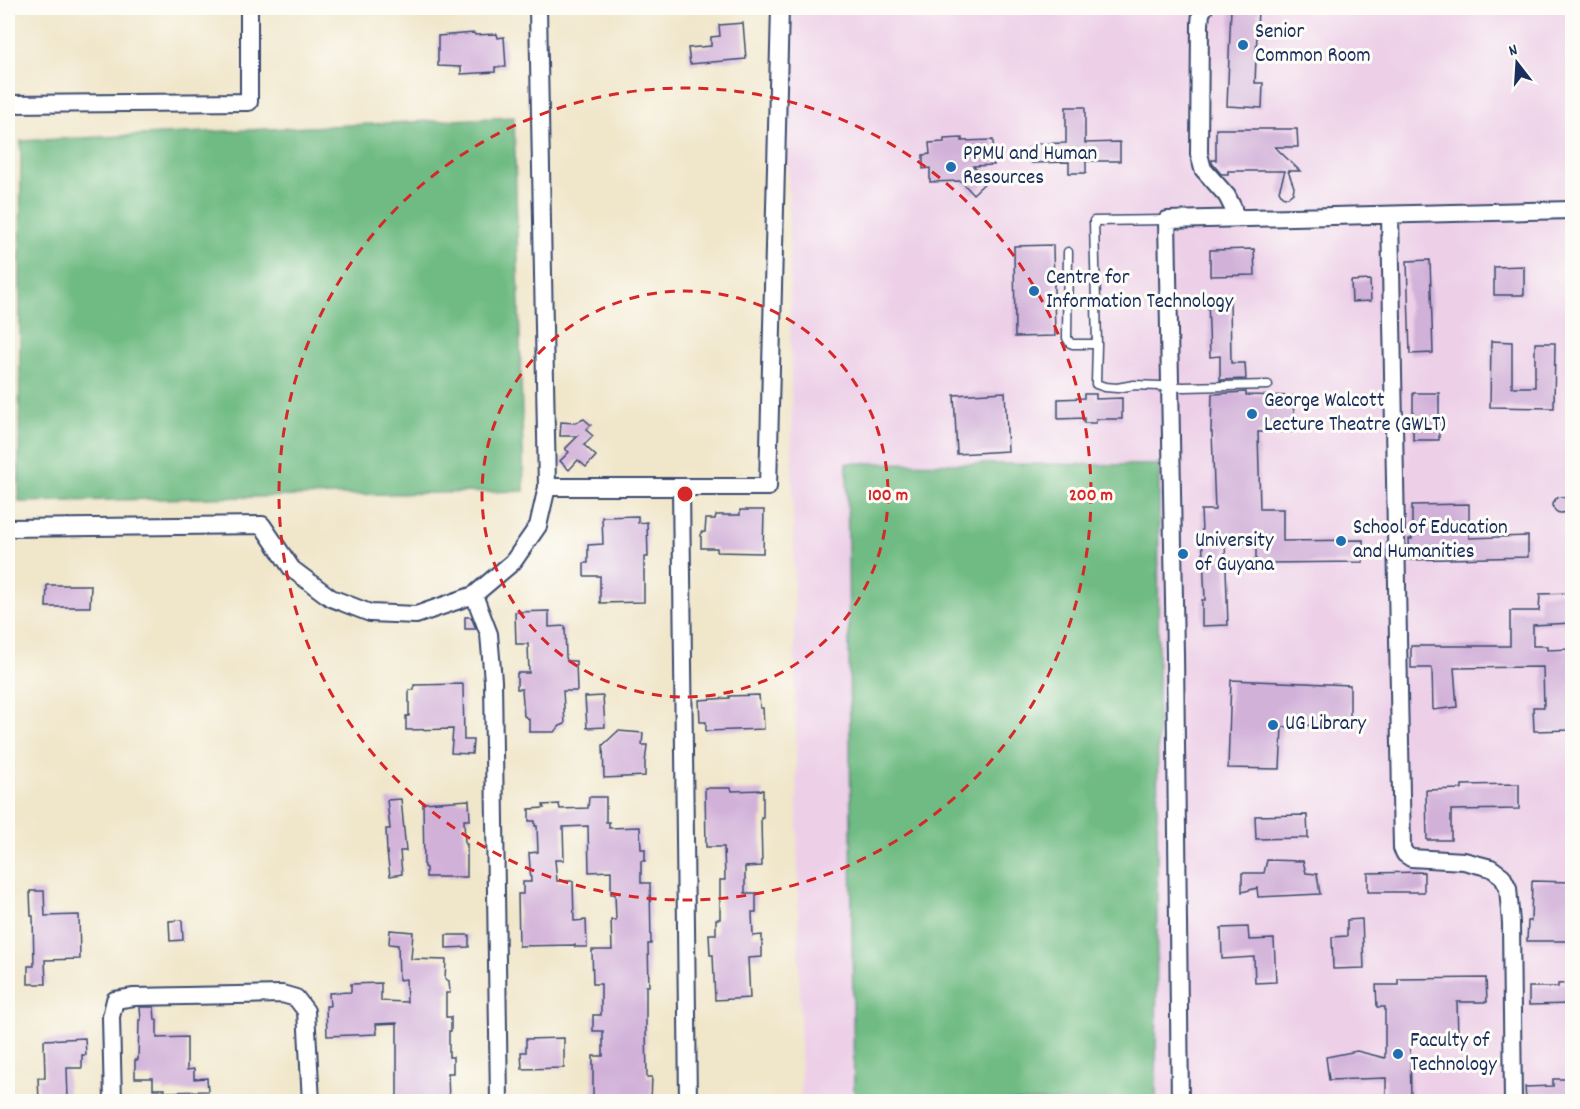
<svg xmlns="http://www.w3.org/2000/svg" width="1580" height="1109" viewBox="0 0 1580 1109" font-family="Dekko,sans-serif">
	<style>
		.built { fill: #edd0e8 }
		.forest { fill: #6fbb83; stroke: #457570; stroke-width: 1.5 }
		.building { fill: #d2b1d9 }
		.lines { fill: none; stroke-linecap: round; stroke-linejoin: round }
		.service-casing { stroke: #3b4a6e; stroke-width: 11 }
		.minor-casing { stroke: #3b4a6e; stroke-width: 20 }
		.service { stroke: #fff; stroke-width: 8 }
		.minor { stroke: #fff; stroke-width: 16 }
		.ring { fill: none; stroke: #d62828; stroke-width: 3; stroke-dasharray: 10 8 }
		.poi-dot { fill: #1f6fb2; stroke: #fdfcf7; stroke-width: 2 }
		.labels { text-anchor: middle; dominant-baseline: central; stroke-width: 6; stroke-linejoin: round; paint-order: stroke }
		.poi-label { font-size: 21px; fill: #1b2f5e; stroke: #fdfcf7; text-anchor: start }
		.centre { fill: #d62828; stroke: #fdfcf7; stroke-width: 3 }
		.ring-label { font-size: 18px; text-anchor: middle; font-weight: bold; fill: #d62828; stroke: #fdfcf7; stroke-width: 6; stroke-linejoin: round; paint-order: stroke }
	</style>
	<rect width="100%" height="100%" fill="#fdfcf7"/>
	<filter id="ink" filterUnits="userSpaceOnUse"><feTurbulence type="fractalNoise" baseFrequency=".0167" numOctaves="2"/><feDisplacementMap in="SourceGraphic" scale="12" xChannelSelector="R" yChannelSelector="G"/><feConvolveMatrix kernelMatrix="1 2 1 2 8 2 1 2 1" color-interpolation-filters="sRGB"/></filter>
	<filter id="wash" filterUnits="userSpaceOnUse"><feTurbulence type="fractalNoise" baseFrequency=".008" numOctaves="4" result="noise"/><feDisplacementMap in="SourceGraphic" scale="24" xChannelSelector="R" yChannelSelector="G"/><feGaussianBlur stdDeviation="1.35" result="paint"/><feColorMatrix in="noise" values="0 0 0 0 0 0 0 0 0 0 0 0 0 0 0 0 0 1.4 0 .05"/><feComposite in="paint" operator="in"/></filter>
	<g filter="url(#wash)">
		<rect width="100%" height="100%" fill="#f0e6ca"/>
		<path class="built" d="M786,8H1572V1101H801Z"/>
		<path class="forest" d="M514,117L524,491L19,502L21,141Z
			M847,463L1159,465L1156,1101H854Z"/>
		<g id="blocks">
			<path class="building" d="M1231,8H1258L1255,83H1263L1262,108L1227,106Z
				M743,23L746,59L690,64L688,48L711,46V37L720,36L719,25Z
				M474,33L475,35L497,34L498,38L504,37L506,67H495V72L461,74V67L438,66V36Z
				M1066,107H1085V143L1120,142V161H1086V173H1069V162L1032,163V144L1066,143Z
				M1216,129H1297L1298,147H1275L1300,171H1288L1294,187L1293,193L1288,197H1285L1282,196L1279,191L1285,171H1228V174H1221L1212,163V160H1216Z
				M962,138V141L993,140L994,165L973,166L988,180L973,194L961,181L930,182V168L923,169V155L930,154L929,143L944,142V139Z
				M1053,245L1055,336L1015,337L1014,246Z
				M1254,249L1255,275L1210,276V250Z
				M1430,260L1433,353L1410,354L1407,261Z
				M1524,266V295H1494V267Z
				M1370,280L1371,301L1352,302L1351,281Z
				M1230,298L1231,363H1245L1246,379L1220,380V356L1210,357L1208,299Z
				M1491,341L1512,342V387H1535V343H1555L1554,408L1490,407Z
				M1005,392L1008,451L957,454L954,395Z
				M1246,392V395L1293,396L1295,432H1258L1260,509H1283V541L1363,540V562L1256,563V541H1225L1228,625L1202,626V600H1205L1201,510H1215L1212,432H1211L1212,394Z
				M1413,393H1439V440H1413Z
				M1084,394H1096V399L1122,398V419H1096V423H1084V418L1058,419V399L1084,398Z
				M584,419L591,425L586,430L593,436L584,445L596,456L586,467L578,460L569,470L560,461L569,452L565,449L578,436H560L561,422L575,423Z
				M1553 505a8 8 0 1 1 16 0a8 8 0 1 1-16 0Z
				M1469,504V538L1528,536V557L1410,560L1409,539H1412V505Z
				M740,510H764L763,553L717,552V548H701V532H705L706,519H715L716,515H740Z
				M638,516V523L647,522L648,557H644V602L600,603V576H584V563H588V545L603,544L602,517Z
				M47,585H91L90,607H46Z
				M1572,593V623L1533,625V646H1547V650L1572,649V730L1534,731L1533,707H1544L1543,667L1454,668L1457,707L1433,710L1432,668H1411V646H1510V611H1539L1540,594Z
				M549,611V627L565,626L566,657L567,661H576L577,691H563L565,724L560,726L554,732H529V719L524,716L522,689H517V673H529L528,644H516L515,612Z
				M465,617H471L476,629H465Z
				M1231,680L1350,685V723L1282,727L1280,769L1228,768Z
				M463,684L464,740H473L472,754L451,753L453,729L406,730V716H409V690H414V685Z
				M759,695L760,708H763L764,729L706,731V722H700L699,700L729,698V696Z
				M603,696L605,727L587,728L585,697Z
				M618,731L643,733L642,745H647L645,763V776L604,778L603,745Z
				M1519,784V809L1451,810V840H1427L1426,790L1462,789V785Z
				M705,788H731L732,791L763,790V818H761L762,866L745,867V893H756V912H752L753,936L762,935V957L748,958L750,998L715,1000L713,955H710L709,934H716V919H720V880H725L724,847H706Z
				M589,797H606V822H609V828L640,827L641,849H645V861H641V883H650L651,944H648L649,986H646V1029L647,1077H652L651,1101H593V1056H603V1031H593V1015H601V984H593L592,950H612L611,920H616L615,894H611V871L589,872L588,826L563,827L564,860H555L557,881H573L574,921L586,920L587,947H575V945L519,946L518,894H523V882H531L529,853L538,852L537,826H535V821H529V809L544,808L543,805L559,804L560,809L588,808Z
				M401,799L406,851H400L402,874L390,876L387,852L386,829H390L387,800Z
				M469,800L470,820H464L465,844H467V877H426V868L424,867L423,803Z
				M1307,815L1308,838L1256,839L1255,816Z
				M1267,860L1303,861L1306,873L1317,874L1320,894L1258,897L1257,888L1242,892V873H1264Z
				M1424,872V892H1368V873Z
				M1532,881L1572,882V941H1527L1528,921H1531Z
				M30,891H44L45,916L79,915L80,959L45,960L46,984H28V966H34L33,916H31Z
				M1362,919L1364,968L1333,969L1332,937L1347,936V920Z
				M182,920L183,940L170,941L169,921Z
				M1248,927L1249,940L1274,939L1276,982L1255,983L1254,957L1222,959L1221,928Z
				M390,930L413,932L411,959L446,960L445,979L449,981L450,993H446V1017H451V1031H449V1057H453V1073H448L449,1101H397V1023L376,1024L377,1034L327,1036L326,1006H330L329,993L351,992V984L381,983V1001L407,1002L406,979L399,980L398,945L389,944Z
				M446,935H469V947L446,948Z
				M1486,978L1487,1002H1457L1458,1036L1410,1038L1411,1101H1386V1078L1329,1080L1326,1057L1357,1051L1385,1058V1007H1377L1376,985H1398V979Z
				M1572,983V1004L1529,1005V987H1558V984Z
				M140,1007H154L155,1020H157V1038L187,1037V1070L194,1069V1079L207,1078L208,1091L164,1092L165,1089H153V1078H135V1060H138L139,1020H141Z
				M85,1038L86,1055H82V1068H67L68,1101H39L38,1078H45L44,1040Z
				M564,1038V1068L522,1069L521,1052H526V1039Z
				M1553,1079H1572V1100L1553,1101V1098L1526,1099L1525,1087L1553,1086Z"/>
		</g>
	</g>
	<g filter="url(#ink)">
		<use href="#blocks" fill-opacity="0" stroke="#3b4a6e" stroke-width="1.5"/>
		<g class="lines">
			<g class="service-casing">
				<path id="service" d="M1167,220L1094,221L1097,344L1096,384L1105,387L1117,388L1134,385L1184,387L1268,385
					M1068,252L1067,338L1070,343L1073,344H1097"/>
			</g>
			<g class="minor-casing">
				<path id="minor" d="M1204,8L1201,13L1200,24L1199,154L1203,169L1227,196L1233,208L1234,218
					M8,104L249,102V8
					M1390,215L1402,848L1405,854L1411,858L1464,861L1491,868L1502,876L1508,888L1511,923L1513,1102
					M547,487H768L780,8
					M681,487L688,1102
					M8,528L262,525L292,569L331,598L370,613L416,615L474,595L513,562L538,526L547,487L538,8
					M474,595L489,634L493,681L499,1102
					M113,1102L111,1017L115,1000L134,997L282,994L296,998L306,1011L311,1102
					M1180,1102L1175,654L1167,220L1572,210"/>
			</g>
			<use href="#service" class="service"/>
			<use href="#minor" class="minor"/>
		</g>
	</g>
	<g class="ring">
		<circle cx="685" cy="494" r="203"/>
		<circle cx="685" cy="494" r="406"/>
	</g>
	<g class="poi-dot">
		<circle cx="1243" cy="45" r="6"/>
		<circle cx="951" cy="167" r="6"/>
		<circle cx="1034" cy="291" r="6"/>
		<circle cx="1252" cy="414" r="6"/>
		<circle cx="1341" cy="541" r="6"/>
		<circle cx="1183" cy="554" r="6"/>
		<circle cx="1273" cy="725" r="6"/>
		<circle cx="1398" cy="1054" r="6"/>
	</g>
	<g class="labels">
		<g class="poi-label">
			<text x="1255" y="33">Senior<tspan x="1255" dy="24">Common Room</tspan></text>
			<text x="963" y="155">PPMU and Human<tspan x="963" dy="24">Resources</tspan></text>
			<text x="1046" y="279">Centre for<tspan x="1046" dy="24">Information Technology</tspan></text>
			<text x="1264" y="402">George Walcott<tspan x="1264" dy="24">Lecture Theatre (GWLT)</tspan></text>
			<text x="1353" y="529">School of Education<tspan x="1353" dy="24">and Humanities</tspan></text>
			<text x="1195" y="542">University<tspan x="1195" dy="24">of Guyana</tspan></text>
			<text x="1285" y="725">UG Library</text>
			<text x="1410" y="1042">Faculty of<tspan x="1410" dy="24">Technology</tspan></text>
		</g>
	</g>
	<circle cx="685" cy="494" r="9" class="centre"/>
	<g class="ring-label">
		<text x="888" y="500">100 m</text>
		<text x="1091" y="500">200 m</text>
	</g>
	<rect width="1580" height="1109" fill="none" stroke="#fdfcf7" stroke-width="30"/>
	<g transform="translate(1517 63) rotate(343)" stroke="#fdfcf7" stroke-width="4.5" paint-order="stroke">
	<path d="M0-4.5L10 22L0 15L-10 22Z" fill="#1b2f5e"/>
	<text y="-9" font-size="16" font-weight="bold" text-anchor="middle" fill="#1b2f5e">N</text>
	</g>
</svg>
